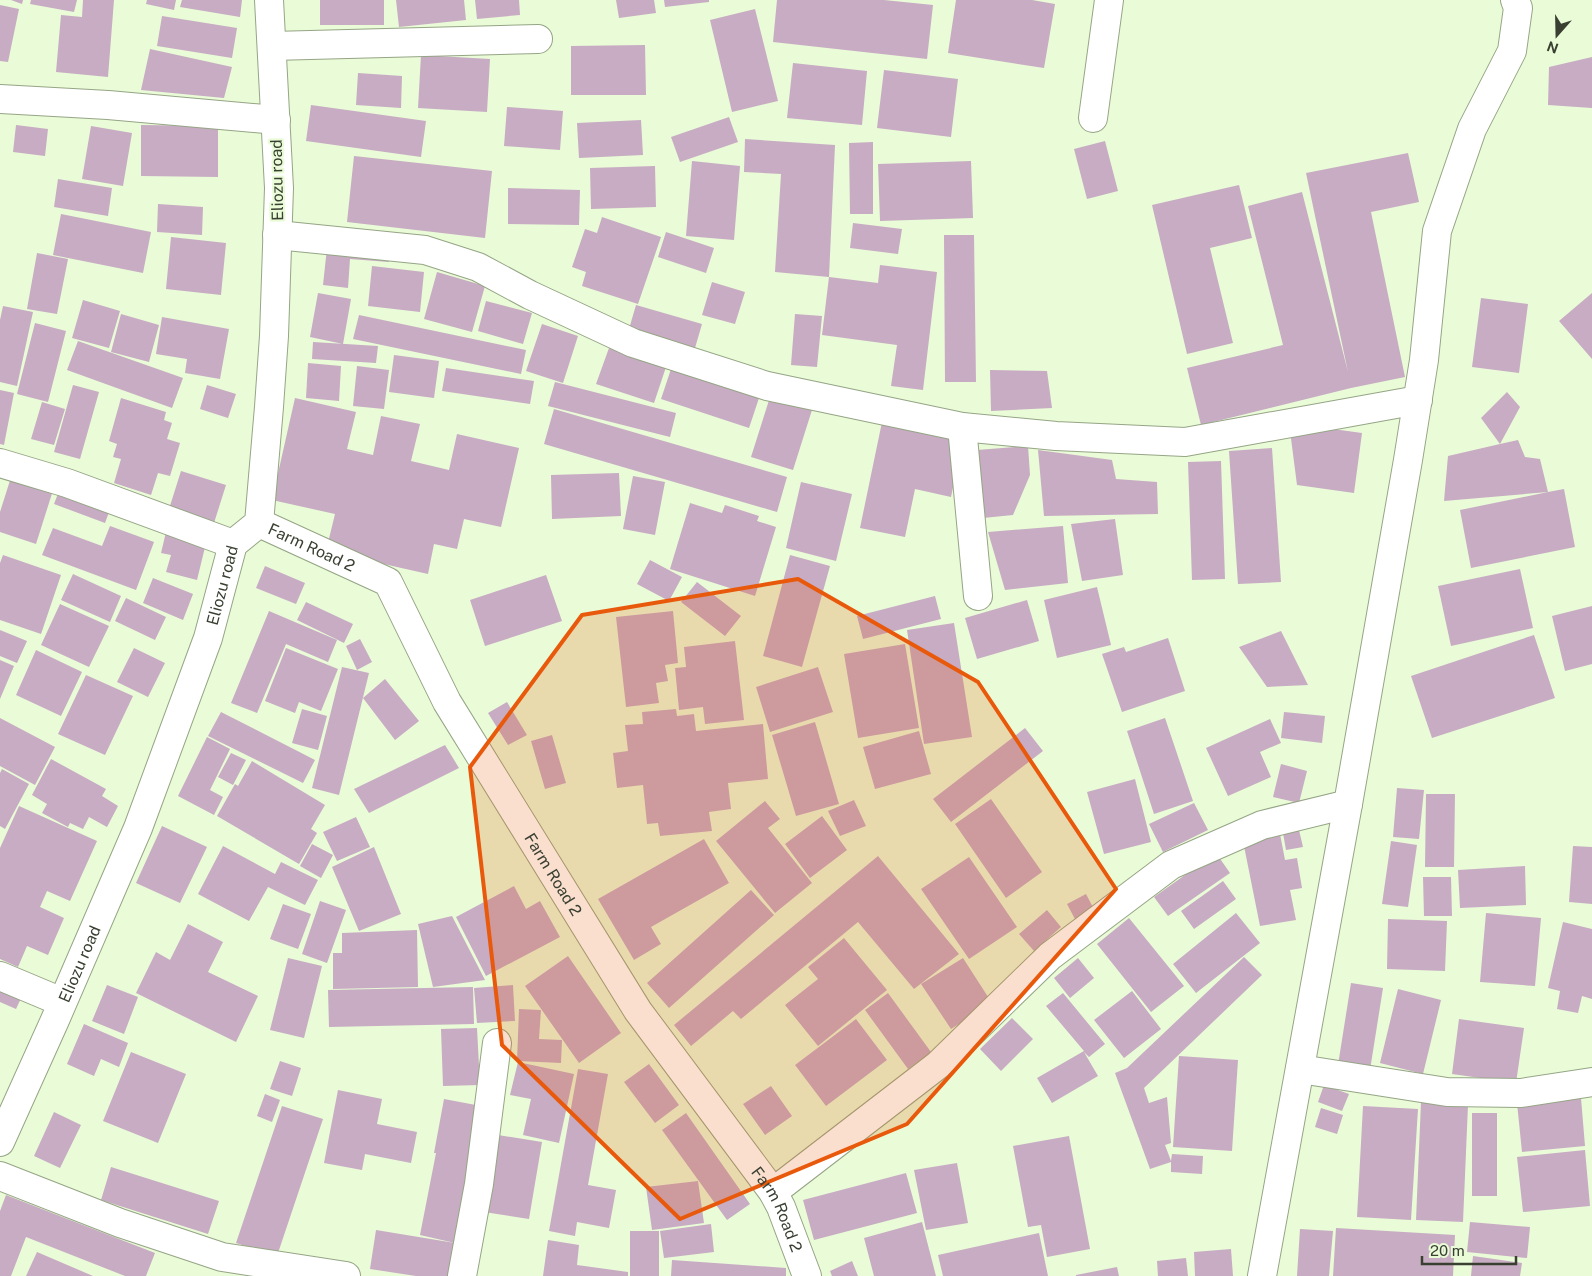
<svg xmlns="http://www.w3.org/2000/svg" width="1592" height="1276" viewBox="0 0 1592 1276" font-family="'Public Sans',sans-serif">
	<style>
		.building { fill: #c7acc3 }
		.lines { fill: none; stroke-linecap: round; stroke-linejoin: round }
		.minor-casing { stroke: #95a585; stroke-width: 30 }
		.tertiary-casing { stroke: #95a585; stroke-width: 30 }
		.minor { stroke: #fff; stroke-width: 28 }
		.tertiary { stroke: #fff; stroke-width: 28 }
		.marked { fill: #e8590c; fill-opacity: 0.2; stroke: #e8590c; stroke-width: 4; stroke-linejoin: round }
		.labels { text-anchor: middle; dominant-baseline: central; stroke-width: 4.5; stroke-linejoin: round; paint-order: stroke }
		.street-label { font-size: 16px; fill: #394032; stroke: #eafbd8 }
	</style>
	<rect width="100%" height="100%" fill="#eafbd8"/>
	<path class="building" d="M11,0H23L22,4Z
		M31,0H77L74,12L30,4Z
		M83,0H114L108,77L56,72L61,15L82,17Z
		M147,0H176L174,10L146,4Z
		M182,0H242L240,17L180,7Z
		M320,0H384V25H320Z
		M396,0H464L466,20L399,27Z
		M475,0H519L520,15L477,19Z
		M616,0H654L656,13L619,18Z
		M664,0H709V2L665,7Z
		M777,0H884L933,5L927,59L773,42Z
		M956,0H1032L1055,4L1044,68L948,53Z
		M0,5L19,9L8,62L0,61Z
		M755,9L778,101L732,112L710,20Z
		M162,16L237,28L232,58L157,46Z
		M645,45L646,95H571V46Z
		M150,49L232,67L224,98L141,90Z
		M421,55L490,59L487,112L418,108Z
		M1592,57V108L1548,105L1549,67Z
		M793,63L867,71L862,125L787,118Z
		M884,70L958,79L951,137L877,128Z
		M358,73L402,76L401,108L356,105Z
		M311,105L426,121L421,157L306,141Z
		M507,107L563,111L560,150L504,146Z
		M729,117L738,142L680,162L671,137Z
		M641,120L643,155L579,158L577,123Z
		M16,125L48,129L45,156L13,152Z
		M141,125L218,126V177L141,176Z
		M91,126L132,133L123,186L82,179Z
		M745,139L835,145L829,277L775,272L781,174L744,172Z
		M1105,141L1118,191L1087,199L1074,149Z
		M873,142V214H850L849,143Z
		M1408,153L1419,202L1371,212L1405,377L1351,388L1201,425L1187,368L1283,345L1248,206L1302,192L1348,372L1306,173Z
		M354,156L492,171L485,238L347,222Z
		M692,161L740,166L734,240L686,236Z
		M971,161L973,218L880,221L878,164Z
		M655,166L656,207L591,209L590,168Z
		M58,179L112,188L108,216L54,207Z
		M1239,185L1252,238L1210,248L1233,343L1187,354L1152,205Z
		M508,188L580,190L579,225L508,224Z
		M158,204L203,207L202,235L157,232Z
		M61,214L151,232L143,273L53,255Z
		M602,217L661,237L638,304L582,286L586,272L572,267L585,229L597,233Z
		M853,223L902,229L898,254L850,248Z
		M666,232L714,248L706,273L658,257Z
		M944,235H974L976,382H945Z
		M171,237L226,243L221,295L166,289Z
		M327,248L390,254L389,262L350,259L348,288L323,285Z
		M37,253L68,259L57,314L27,309Z
		M880,265L937,272L923,390L891,386L897,345L822,335L829,277L878,283Z
		M372,266L424,272L420,312L368,306Z
		M437,272L485,286L472,332L424,319Z
		M712,282L745,292L735,324L702,315Z
		M318,293L351,299L343,344L310,337Z
		M1592,293V359L1559,321Z
		M1481,298L1528,304L1519,373L1472,367Z
		M83,300L120,311L109,348L72,338Z
		M486,301L532,313L523,344L478,331Z
		M636,305L702,324L695,348L629,329Z
		M3,306L33,312L17,386L0,382V320Z
		M121,314L159,325L149,362L111,352Z
		M795,314L822,316L817,367L791,365Z
		M359,315L526,350L521,374L353,339Z
		M162,317L229,329L220,379L185,373L187,359L156,354Z
		M35,323L66,331L48,402L17,394Z
		M542,324L578,336L563,383L526,371Z
		M78,341L183,378L172,408L67,370Z
		M313,342L378,346L376,363L312,359Z
		M609,348L666,367L654,403L596,384Z
		M394,355L439,361L434,398L389,392Z
		M308,363L341,366L339,401L306,398Z
		M357,366L389,370L384,409L353,406Z
		M672,366L760,395L749,428L661,399Z
		M446,368L534,381L530,404L442,391Z
		M990,370L1047,371L1052,408L991,411Z
		M555,382L676,413L670,437L548,406Z
		M73,385L99,392L80,459L54,452Z
		M207,385L236,394L228,418L200,409Z
		M0,390L14,393L4,445L0,444Z
		M1507,392L1520,407L1500,444L1518,440L1525,457L1540,459L1548,492L1564,489L1575,547L1471,568L1460,510L1548,492L1444,501L1448,456L1500,444L1481,418Z
		M770,397L812,410L793,470L751,457Z
		M121,398L166,412L164,420L172,423L167,439L180,443L170,476L158,473L151,495L114,483L121,459L113,457L117,444L109,441Z
		M295,398L356,412L347,449L373,455L381,416L420,424L411,461L449,470L457,434L519,448L501,527L464,519L457,549L434,544L428,574L326,551L335,514L272,500Z
		M42,402L65,409L54,445L31,439Z
		M554,409L787,477L777,512L544,444Z
		M882,422L963,438L951,497L915,489L905,537L860,528Z
		M1289,423L1362,433L1354,493L1297,485Z
		M1028,446L1030,475L1013,515L983,518L977,450Z
		M1272,448L1281,582L1238,584L1229,451Z
		M1038,450L1112,460L1116,479L1157,482L1158,514L1044,516Z
		M1221,461L1225,579L1192,580L1188,462Z
		M13,471L55,484L36,544L0,532V512Z
		M181,471L226,485L214,523L169,509Z
		M619,473L621,516L552,519L551,475Z
		M633,476L665,482L655,535L623,529Z
		M801,482L852,494L836,561L786,548Z
		M61,486L112,504L105,523L54,504Z
		M690,503L722,513L725,505L759,516L757,521L776,527L755,596L670,569Z
		M1115,519L1123,575L1082,581L1071,524Z
		M110,526L154,542L136,590L42,555L53,528L102,546Z
		M1063,526L1068,583L1005,590L988,532Z
		M166,532L206,543L197,580L166,572L171,555L161,553Z
		M3,555L61,575L41,634L0,620V563Z
		M790,555L830,566L802,667L763,656Z
		M650,560L682,577L669,601L637,584Z
		M265,566L305,583L296,604L256,588Z
		M1520,569L1533,628L1451,646L1438,586Z
		M73,574L121,596L110,622L61,600Z
		M546,575L562,621L485,646L470,600Z
		M153,578L193,594L183,620L143,603Z
		M697,582L741,616L725,636L681,602Z
		M1097,587L1111,645L1057,658L1044,600Z
		M935,596L941,619L863,639L857,616Z
		M126,598L166,617L155,640L115,621Z
		M1027,600L1039,641L977,659L965,618Z
		M306,602L353,624L344,643L297,620Z
		M60,604L109,626L89,667L41,645Z
		M1592,606V664L1565,671L1552,616Z
		M269,611L337,640L328,662L286,644L257,713L231,703Z
		M673,611L678,663L665,665L668,681L656,683L659,703L626,707L616,617Z
		M954,623L972,737L924,744L907,630Z
		M0,630L27,641L17,663L0,656Z
		M1281,631L1308,685L1267,687L1239,647Z
		M1534,635L1555,698L1432,738L1411,676Z
		M1168,638L1185,691L1122,712L1102,654L1124,647L1126,652Z
		M360,639L372,662L357,670L346,646Z
		M735,641L744,720L705,724L703,707L679,710L675,668L686,667L684,647Z
		M905,644L919,728L858,738L844,654Z
		M134,648L165,663L148,697L117,682Z
		M286,648L338,669L321,711L299,702L295,713L265,701Z
		M36,650L82,672L61,716L16,695Z
		M0,660L14,666L0,699Z
		M342,667L369,673L339,795L312,788Z
		M818,667L833,712L770,732L756,687Z
		M86,675L133,696L105,755L58,734Z
		M385,679L419,721L395,740L363,698Z
		M507,702L527,735L508,745L488,713Z
		M302,709L327,716L318,750L292,743Z
		M676,709L677,716L694,714L696,731L763,724L768,779L728,783L731,809L709,812L712,831L660,836L658,823L647,824L643,785L617,788L613,753L628,751L625,725L643,724L642,712Z
		M221,712L315,760L303,783L208,736Z
		M1284,712L1325,716L1322,743L1281,738Z
		M0,718L55,747L35,785L0,766Z
		M1165,718L1193,801L1154,814L1127,731Z
		M1270,719L1281,743L1260,752L1271,777L1228,796L1206,748Z
		M815,722L839,804L796,816L772,735Z
		M1025,728L1043,751L951,822L933,799Z
		M919,731L931,774L875,789L863,747Z
		M552,735L566,783L545,789L531,741Z
		M207,737L230,749L210,790L223,797L214,815L178,796Z
		M445,745L459,768L369,813L354,789Z
		M231,753L246,760L233,785L218,777Z
		M51,759L106,789L102,796L118,806L107,827L89,817L83,829L70,823L68,827L42,813L47,804L32,795Z
		M252,761L325,805L311,829L317,833L299,864L217,816L235,784L238,786Z
		M1281,764L1307,771L1299,803L1273,797Z
		M2,769L29,784L5,829L0,826V773Z
		M1135,779L1151,842L1104,854L1087,792Z
		M1397,788L1424,790L1419,839L1393,837Z
		M1426,794H1455L1454,867H1425Z
		M991,799L1042,872L1006,898L955,824Z
		M854,800L866,826L840,836L828,811Z
		M765,801L780,819L768,828L812,883L775,913L716,841Z
		M1194,803L1208,830L1163,852L1149,824Z
		M19,806L97,841L70,901L47,891L40,907L64,918L48,955L27,946L18,967L0,959V848Z
		M822,816L847,850L810,878L785,844Z
		M356,817L370,847L337,861L323,832Z
		M162,826L207,847L180,903L136,883Z
		M1299,830L1303,847L1286,850L1283,833Z
		M1280,834L1285,860L1297,858L1302,888L1290,890L1296,920L1260,926L1243,841Z
		M704,839L729,883L651,927L661,944L634,960L598,899Z
		M1391,841L1417,845L1408,907L1382,904Z
		M312,844L333,855L321,878L300,866Z
		M223,846L275,874L281,862L318,880L305,905L268,887L249,921L198,894Z
		M1573,846L1592,847V904L1569,902Z
		M374,847L401,914L359,931L332,867Z
		M1216,853L1230,873L1168,916L1154,897Z
		M878,856L959,954L914,989L858,922L741,1019L733,1011L691,1046L674,1025Z
		M969,857L1017,927L969,959L921,889Z
		M1525,866L1526,905L1460,908L1458,870Z
		M1423,877H1451L1452,916H1424Z
		M1223,881L1236,899L1194,929L1181,911Z
		M514,886L526,909L540,901L560,937L486,976L456,917Z
		M751,890L774,915L669,1008L647,983Z
		M1086,894L1095,911L1076,921L1067,904Z
		M320,901L346,910L327,963L302,954Z
		M283,904L311,914L298,949L270,939Z
		M1047,910L1061,927L1034,951L1019,934Z
		M1236,913L1260,943L1196,993L1173,964Z
		M1486,913L1541,918L1535,986L1480,982Z
		M452,916L485,980L433,987L418,924Z
		M1129,918L1184,986L1151,1012L1097,944Z
		M1388,919L1447,921L1445,971L1387,969Z
		M1563,922L1592,929V999L1582,996L1578,1013L1557,1009L1560,991L1548,988Z
		M188,924L223,942L208,972L258,996L236,1042L136,993L156,952L170,960Z
		M417,930L418,987L333,989V953H342V933Z
		M844,938L887,990L818,1046L785,1005L818,979L808,967Z
		M568,956L621,1033L579,1063L525,986Z
		M1244,957L1262,975L1144,1088L1149,1103L1167,1097L1171,1143L1165,1145L1171,1161L1172,1154L1203,1156L1202,1174L1171,1172V1162L1150,1169L1115,1073L1127,1068Z
		M288,958L322,966L304,1038L270,1030Z
		M963,958L992,1003L951,1029L921,984Z
		M1078,958L1094,978L1070,998L1054,978Z
		M0,983L23,994L16,1009L0,1002Z
		M1351,983L1383,988L1370,1070L1338,1065Z
		M107,985L138,997L124,1034L92,1021Z
		M513,985L515,1021L477,1023L474,988Z
		M473,987L474,1024L329,1027L328,990Z
		M1398,989L1441,1000L1423,1074L1380,1063Z
		M1132,991L1161,1029L1124,1058L1094,1020Z
		M888,993L931,1052L908,1069L865,1010Z
		M1063,993L1105,1044L1089,1057L1084,1052L1098,1076L1052,1103L1037,1078L1084,1051L1046,1006Z
		M519,1009L541,1010L539,1039L562,1040L561,1063L517,1061Z
		M1012,1018L1033,1039L1001,1071L980,1049Z
		M856,1019L887,1060L826,1106L795,1065Z
		M1459,1019L1524,1028L1516,1083L1452,1074Z
		M84,1024L128,1043L119,1067L101,1059L94,1076L67,1064Z
		M477,1028L480,1085L443,1086L441,1029Z
		M131,1052L186,1074L158,1143L103,1121Z
		M1179,1056L1238,1060L1232,1151L1173,1147Z
		M280,1061L301,1068L292,1096L270,1089Z
		M518,1062L574,1074L559,1143L523,1135L531,1099L510,1095Z
		M649,1064L679,1105L655,1123L624,1082Z
		M578,1069L608,1074L588,1185L616,1190L609,1228L577,1222L575,1236L549,1231Z
		M1324,1085L1349,1094L1342,1111L1318,1102Z
		M771,1086L792,1116L765,1135L743,1104Z
		M338,1090L382,1099L377,1124L417,1132L411,1163L365,1154L362,1170L324,1163Z
		M265,1094L280,1100L272,1122L257,1116Z
		M1581,1098L1585,1146L1522,1152L1517,1103Z
		M444,1099L481,1106L455,1276H416L370,1269L376,1230L455,1243L420,1235L436,1153H434Z
		M1421,1102L1468,1105L1463,1222L1416,1220Z
		M282,1106L323,1119L277,1256L236,1243Z
		M1363,1106L1418,1109L1411,1220L1357,1217Z
		M1321,1108L1343,1115L1337,1134L1315,1127Z
		M54,1112L81,1125L60,1168L34,1156Z
		M686,1113L750,1204L727,1220L662,1130Z
		M1472,1113H1497V1196H1472Z
		M498,1135L542,1142L529,1219L484,1212Z
		M1069,1136L1090,1249L1047,1257L1041,1225L1028,1227L1013,1146Z
		M1585,1150L1590,1206L1523,1212L1517,1157Z
		M957,1163L968,1223L926,1230L914,1170Z
		M111,1167L219,1201L208,1234L101,1200Z
		M906,1173L917,1213L814,1240L803,1200Z
		M698,1181L704,1223L652,1230L646,1187Z
		M6,1195L155,1253L146,1276H125L26,1237L11,1276H0V1211Z
		M922,1222L936,1276H874L864,1238Z
		M1470,1222L1530,1227L1527,1258L1467,1252Z
		M711,1224L714,1252L664,1258L660,1231Z
		M1336,1228L1455,1235L1453,1276H1333Z
		M1300,1229L1333,1231L1329,1276H1297Z
		M630,1231H659V1276H630Z
		M1039,1233L1048,1276H943L938,1255Z
		M548,1240L579,1245L577,1265L628,1272V1276H543Z
		M1231,1249L1233,1276H1195L1194,1252Z
		M37,1252L93,1276H26Z
		M1473,1256L1522,1263L1520,1276H1471Z
		M1186,1258L1188,1276H1158L1157,1261Z
		M672,1260L786,1268V1276H671Z
		M852,1261L858,1276H832L830,1271Z
		M1117,1267L1119,1276H1076V1275Z"/>
	<g class="lines">
		<g class="minor-casing">
			<g id="minor">
				<path d="M272,46L538,39"/>
				<path d="M0,99L108,105L276,120"/>
				<path d="M1093,118L1109,0"/>
				<path d="M277,235L425,250L478,267L530,295L633,343L767,386L962,427L1056,436L1185,442L1418,400"/>
				<path d="M962,427L978,596"/>
				<path d="M0,463L67,483L233,544"/>
				<path id="s1" d="M259,523L388,582L447,702L638,1011L773,1192L781,1207L807,1276"/>
				<path d="M0,976L62,1002"/>
				<path d="M1300,1069L1447,1092L1521,1093L1592,1082"/>
				<path d="M0,1176L120,1223L222,1257L346,1276"/>
				<path d="M773,1192L938,1065L1050,956L1171,865L1262,825L1348,804"/>
				<path d="M462,1276L479,1184L497,1043"/>
				<path d="M1262,1276L1348,804L1408,460L1424,360L1437,231L1472,129L1512,51L1518,8L1515,0"/>
			</g>
		</g>
		<g class="tertiary-casing">
			<g id="tertiary">
				<path id="s2" d="M0,1142L55,1020L138,828L208,638L233,544L259,523L269,407L274,336L279,188L269,0"/>
			</g>
		</g>
		<use href="#minor" class="minor"/>
		<use href="#tertiary" class="tertiary"/>
	</g>
	<path class="marked" d="M798,579L978,682L1116,889L907,1124L680,1219L502,1045L470,767L582,615Z"/>
	<g class="labels">
		<g class="street-label">
			<text transform="translate(277 180) rotate(-91)">Eliozu road</text>
			<text stroke="none"><textPath href="#s1" startOffset="58">Farm Road 2</textPath></text>
			<text stroke="none"><textPath href="#s2" startOffset="600">Eliozu road</textPath></text>
			<text stroke="none"><textPath href="#s1" startOffset="478">Farm Road 2</textPath></text>
			<text stroke="none"><textPath href="#s2" startOffset="195">Eliozu road</textPath></text>
			<text stroke="none"><textPath href="#s1" startOffset="882">Farm Road 2</textPath></text>
		</g>
	</g>
	<g transform="translate(1557 35) rotate(200)" stroke="#eafbd8" stroke-width="4" paint-order="stroke">
	<path d="M0-4L9 19L0 12L-9 19Z" fill="#394032"/>
	<text y="-8" font-size="14" font-weight="bold" text-anchor="middle" fill="#394032">N</text>
	</g>
	<path d="M1422 1256v8h94v-8" fill="none" stroke="#394032" stroke-width="2.5"/>
	<text x="1430" y="1256" font-size="15" fill="#394032" stroke="#eafbd8" stroke-width="4" paint-order="stroke">20 m</text>
</svg>
